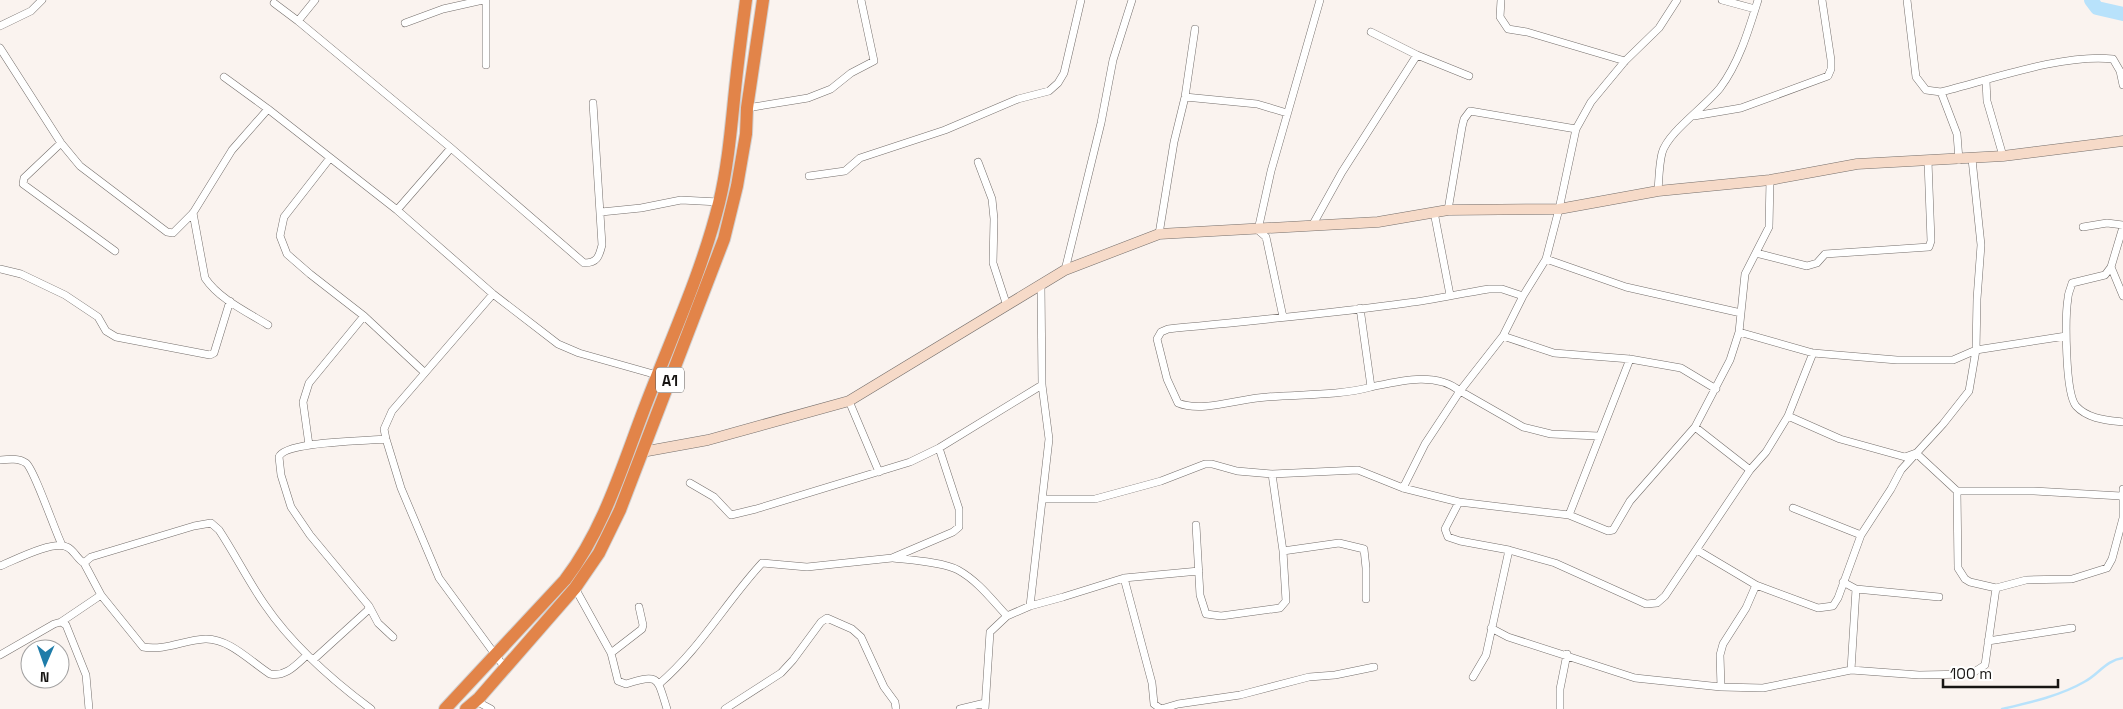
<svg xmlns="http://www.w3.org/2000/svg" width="2123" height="709" viewBox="0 0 2123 709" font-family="'Space Grotesk',sans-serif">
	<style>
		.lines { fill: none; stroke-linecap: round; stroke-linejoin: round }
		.stream { stroke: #b8e2fb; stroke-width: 2.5 }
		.river { stroke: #b8e2fb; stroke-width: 14 }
		.street-casing { stroke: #746e6b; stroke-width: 8 }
		.secondary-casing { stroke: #746e6b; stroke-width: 11 }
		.highway-casing { stroke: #d1d0d0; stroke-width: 14 }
		.street { stroke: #fff; stroke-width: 7 }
		.secondary { stroke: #f6dac8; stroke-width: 10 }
		.highway { stroke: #e28449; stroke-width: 12 }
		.labels { text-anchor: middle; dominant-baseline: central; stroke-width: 5; stroke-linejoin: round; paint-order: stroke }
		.shield { fill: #fff; stroke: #5d5b5a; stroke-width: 1 }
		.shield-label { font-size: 15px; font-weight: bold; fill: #171513 }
	</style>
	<rect width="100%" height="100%" fill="#faf3ef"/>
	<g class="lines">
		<path class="stream" d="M2002,709C2028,703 2060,696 2084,682C2098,675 2106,660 2123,658"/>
		<path class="river" d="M2091,0L2097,8L2123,14"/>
		<g class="street-casing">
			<path id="street" d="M486,0V65
				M1501,0L1500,17L1508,29L1527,32L1625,61
				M1722,0L1755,9
				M1907,0L1916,77L1926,90L1941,92L1957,134L1959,160
				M274,3L298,21L451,148L584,263C597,263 599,257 602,245L593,103
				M298,21L315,0
				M405,23L443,9L483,0
				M0,26L31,11L42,0
				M1371,32L1417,55L1469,76
				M0,48L61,143L80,166L167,232L173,233L193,213L232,150L268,109
				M224,77L268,109L397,210L493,294L558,344L579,353L657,375
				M1986,81L1987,101L2003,156
				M1941,92C1989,80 2065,53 2113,59L2120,71L2123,85
				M1185,97L1257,104L1287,113
				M747,108L808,98L831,89L851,73L874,61L861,0
				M1694,116L1741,108L1828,76L1831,69V60L1822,0
				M61,143L24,178L23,184L115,251
				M330,158L284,217L280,236L287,254L310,274L364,316L424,372
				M978,162L992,199L994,219L993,263L1007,306
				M809,176L845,171L860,158L945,130L1018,99L1049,91L1058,83L1064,73L1081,0
				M1658,191C1659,179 1659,165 1662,153C1668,132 1705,107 1720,88C1739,63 1749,29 1758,0
				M397,210L451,148
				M1448,210L1462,127L1464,119L1470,111L1576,129
				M601,212L641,208L681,200L719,202
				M1434,212L1450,295
				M193,213L205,278C219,299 247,312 268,325
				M1312,226L1342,172L1417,55
				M2083,227L2107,223L2123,225
				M2123,227L2111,267L2105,275L2072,283C2071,288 2068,293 2068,298C2065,316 2065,393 2076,406C2088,419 2106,420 2123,422
				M1159,234L1174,142L1185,97L1195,29
				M1756,253L1807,266L1817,263L1825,254L1929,247L1931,241L1928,161
				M1546,259L1626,287L1741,313
				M2111,267L2123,296
				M0,269L21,274L65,295L98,317L106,331L116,337L210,355L214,353L230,301
				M1065,270L1101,123L1113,60L1132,0
				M493,294L392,411L384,429L386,439L401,488L439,578L505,668
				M1360,308L1371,387C1337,396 1302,394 1267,397C1241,398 1202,413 1178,403L1167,379L1157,339L1161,332L1168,329C1248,321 1327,314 1407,303C1434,300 1462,293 1489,289H1502L1523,296
				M1283,317L1266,237L1258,230L1271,171L1320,0
				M1739,332L1813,353L1897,360H1953L1976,350L2066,336
				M1503,336L1554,353L1630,359L1681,368L1716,389
				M1371,387C1399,381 1436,371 1460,391L1523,427L1551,434L1599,436
				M849,401L879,472
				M1788,416L1840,439L1905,457L1916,453L1957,491H2034L2121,496
				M1695,427L1750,470
				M309,445L303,402L309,383L364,316
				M0,460C9,459 19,458 26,463C34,469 55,531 62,545
				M690,483L714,497L731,515L756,509L910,462L939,448L1042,385
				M1403,488L1425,444L1460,391L1503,336L1523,296L1546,259L1559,209L1576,129L1591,102L1625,61L1659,28L1677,0
				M1957,491L1958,568L1965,579L1970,582L1996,588L2026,580L2072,579L2107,568L2112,559L2123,518V489
				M1043,499H1095L1161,481L1205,464H1212L1237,471L1272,474L1358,470L1403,488L1459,502L1569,515L1608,531L1613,530L1630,501L1695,427L1730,360L1739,332L1745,274L1769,227L1770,180
				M1459,502L1445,529L1448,537L1460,541L1509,550L1555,563L1646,604L1657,603L1665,596L1750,470L1766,452L1788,416L1813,353
				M1793,508L1861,535
				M1569,515L1630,359
				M1196,525L1200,595L1206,614L1221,616L1280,608L1286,601L1283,551L1272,474
				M1697,550L1756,585L1818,608L1833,606L1838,598L1861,535L1891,489L1901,470L1943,424L1969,391L1976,350L1977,299L1981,245L1972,159
				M1283,551L1339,543L1364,549L1366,568V599
				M893,558C910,560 943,562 958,570C978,581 992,600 1007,616L1030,606L1063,597L1124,578L1199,571
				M84,563L101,595L143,647C165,651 184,640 205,639C229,638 251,662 270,674C286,677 296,665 307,655
				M0,566C15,560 53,540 67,547C74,550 77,559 84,563L91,557L194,526L211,523L219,530C235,554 248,581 265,605C293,646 332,680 371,709
				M1124,578L1152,683L1154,704L1161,709
				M1843,582L1856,589L1939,597
				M575,588L611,653L618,681L626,684C660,673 657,678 667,709
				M1856,589L1851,670L1919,675L1971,674L1985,665L1996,588
				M369,606L378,623L393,637
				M1030,606L1049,439L1042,385L1041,285
				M61,622L101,595
				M1491,628L1508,637L1635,678L1721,687L1763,688L1851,670
				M1988,641L2072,628
				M611,653L642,629L643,625L639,607
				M0,655L54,624L61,622L66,625L86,675L89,709
				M313,660L368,610L369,606L310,535L291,507L281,475L279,457C284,441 368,441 386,439
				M1473,677L1486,655L1509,550
				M659,684C700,649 726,602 762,563L807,567L892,558L953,532L959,527V509L939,448
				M1721,687L1720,655L1723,644L1746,608L1756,585
				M477,700L476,701L491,709
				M725,709L781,673L793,660L821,622L827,618L852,629L861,637L884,687L895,702L896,709
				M960,709L985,703
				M985,709L990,632L1007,616
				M1161,709L1178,704L1240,695L1309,677L1335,675L1374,667
				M1560,709V689L1567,654"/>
		</g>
		<g class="secondary-casing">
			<path id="secondary" d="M642,452L708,440L849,401L1065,270L1159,234L1378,222L1448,210L1559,209L1658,191L1770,180L1857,164L2003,156L2123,141"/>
		</g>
		<g class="highway-casing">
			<path id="highway" d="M445,709L565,580C603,530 621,470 643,412C669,343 701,275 719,203C728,166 731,128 735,90C738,60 742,30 746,0
				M466,709L479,698L575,588L599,553L620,510L724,239L737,186L746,134L747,108L763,0"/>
		</g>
		<use href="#street" class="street"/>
		<use href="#secondary" class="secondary"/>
		<use href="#highway" class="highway"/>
	</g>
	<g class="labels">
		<rect class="shield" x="656" y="367.5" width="28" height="25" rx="4"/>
		<g class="shield-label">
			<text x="670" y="380">A1</text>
		</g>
	</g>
	<g transform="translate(45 664) rotate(182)"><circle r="24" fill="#ffffff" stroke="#a2a1a1"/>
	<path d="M0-4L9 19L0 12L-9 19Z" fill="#1e7ca9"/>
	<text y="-8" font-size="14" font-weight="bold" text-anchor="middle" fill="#171513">N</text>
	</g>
	<path d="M1943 679v8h115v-8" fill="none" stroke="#171513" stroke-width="2.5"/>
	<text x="1950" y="679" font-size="15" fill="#171513" stroke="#ffffff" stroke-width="4" paint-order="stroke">100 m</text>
</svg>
